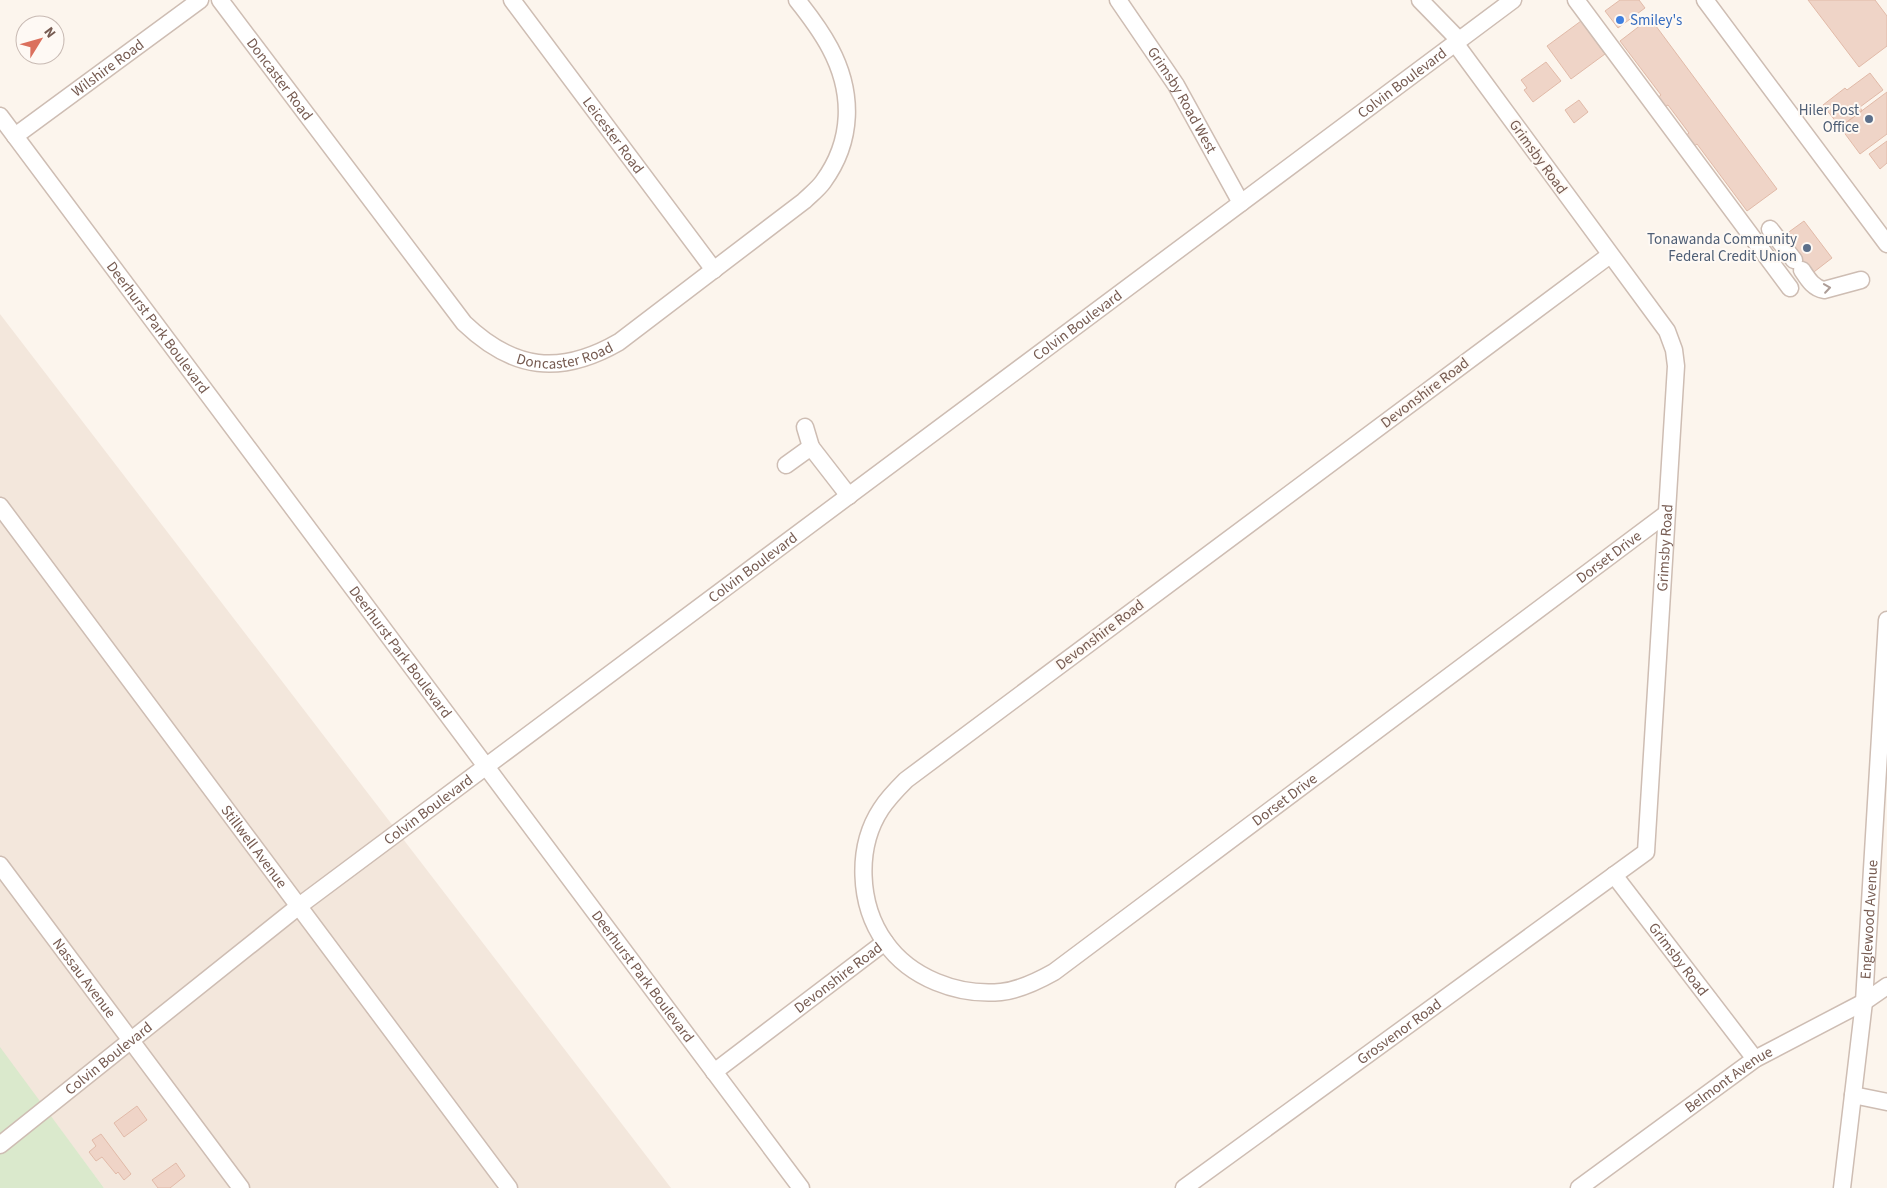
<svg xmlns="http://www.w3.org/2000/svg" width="1887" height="1188" viewBox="0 0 1887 1188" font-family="'Source Sans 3',sans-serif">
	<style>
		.residential { fill: #f3e7dc }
		.green { fill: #dae9cc }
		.building { fill: #efd4c7; stroke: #e1baa8 }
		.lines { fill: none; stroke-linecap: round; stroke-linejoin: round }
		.minor-casing { stroke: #cebdb3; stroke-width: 19 }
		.minor { stroke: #fff; stroke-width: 16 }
		.oneway { stroke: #ad9d97 }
		.shop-dot { fill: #3f7fe0; stroke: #fef9f4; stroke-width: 2 }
		.service-dot { fill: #5c6f8a; stroke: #fef9f4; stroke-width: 2 }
		.labels { text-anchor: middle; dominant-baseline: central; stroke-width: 4; stroke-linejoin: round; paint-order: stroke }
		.shop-label { font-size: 15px; fill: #366cbe; stroke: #fef9f4; text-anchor: start }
		.street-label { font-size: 15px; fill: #765b51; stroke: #fef9f4 }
		.service-label { font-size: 15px; fill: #4e5e75; stroke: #fef9f4; text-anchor: end }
	</style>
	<rect width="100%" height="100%" fill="#fcf5ed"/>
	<path class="residential" d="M0,314L671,1188H104L0,1049Z"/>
	<path class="green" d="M0,1047L104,1188H0Z"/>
	<path class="building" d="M1620,0H1639L1645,8L1618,28L1605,11Z
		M1808,0H1875L1887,16V46L1859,67Z
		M1650,18L1777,189L1747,211L1697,144L1693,147L1685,136L1689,133L1668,105L1663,108L1656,99L1661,95L1620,41Z
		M1581,21L1605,54L1571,79L1547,46Z
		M1546,62L1561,81L1533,102L1524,90L1527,88L1521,80Z
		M1870,73L1883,90L1860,107L1862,111L1840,127L1823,105L1845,88L1847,90Z
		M1887,92V134L1860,154L1840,127Z
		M1579,100L1588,112L1574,123L1565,110Z
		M1887,141V163L1880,169L1869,154Z
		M1804,221L1832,258L1810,275L1782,237Z
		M137,1106L147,1120L124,1137L114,1123Z
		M101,1134L131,1174L124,1180L118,1172L116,1174L102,1157L96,1161L89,1152L96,1146L92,1140Z
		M176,1163L185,1176L170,1188H158L152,1180Z"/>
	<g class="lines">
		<g class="minor-casing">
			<g id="minor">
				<path id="s1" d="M220,0L464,323C513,370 560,376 619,342L804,201C810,195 818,189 823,182C853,141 854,93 830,48C821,31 809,15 797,0"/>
				<path id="s2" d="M512,0L714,270"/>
				<path id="s3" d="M1118,0L1176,85L1241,203"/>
				<path d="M1420,0L1459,40"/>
				<path d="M1576,0L1790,288"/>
				<path d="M1705,0L1887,244"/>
				<path id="s4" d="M0,116L801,1188"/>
				<path id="s5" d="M15,136L200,0"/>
				<path d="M1770,229L1794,260"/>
				<path id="s6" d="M1610,255L906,780C897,789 888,798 881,809C856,847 858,904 885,942C910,978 958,996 1001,992C1020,990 1038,981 1054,972L1666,514"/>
				<path d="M1802,270C1808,279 1813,288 1824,290L1861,280"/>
				<path d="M805,427L811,447"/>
				<path d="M786,465L811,447L849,496"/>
				<path id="s7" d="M0,506L509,1188"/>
				<path id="s8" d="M0,865L241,1188"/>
				<path id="s9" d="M1614,875L1755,1059"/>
				<path id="s10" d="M714,1072L885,942"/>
				<path d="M1853,1095L1887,1102"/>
				<path id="s11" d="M0,1145L299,906L1513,0"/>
				<path id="s12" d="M1184,1188L1646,852L1676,366L1674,350L1667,331L1455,43"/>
				<path id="s13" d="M1579,1188L1755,1059L1864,1002L1887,986"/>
				<path id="s14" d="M1842,1188L1864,1002L1887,620"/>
			</g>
		</g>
		<use href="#minor" class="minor"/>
	</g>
	<defs><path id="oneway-chevron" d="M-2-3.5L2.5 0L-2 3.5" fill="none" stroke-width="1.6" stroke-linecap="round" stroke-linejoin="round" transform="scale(1.25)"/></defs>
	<use class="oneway" href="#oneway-chevron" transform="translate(1827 288) rotate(-8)"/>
	<circle class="shop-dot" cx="1620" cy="20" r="5"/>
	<g class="service-dot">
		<circle cx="1869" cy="119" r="5"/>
		<circle cx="1807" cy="248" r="5"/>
	</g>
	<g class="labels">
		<g class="shop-label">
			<text x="1630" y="20">Smiley's</text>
		</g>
		<g class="street-label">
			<text stroke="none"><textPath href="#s5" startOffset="115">Wilshire Road</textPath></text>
			<text stroke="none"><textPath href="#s1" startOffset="99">Doncaster Road</textPath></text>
			<text stroke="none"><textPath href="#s11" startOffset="1759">Colvin Boulevard</textPath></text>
			<text stroke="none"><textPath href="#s3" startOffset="119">Grimsby Road West</textPath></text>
			<text stroke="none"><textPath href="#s2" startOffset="169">Leicester Road</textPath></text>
			<text transform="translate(1538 157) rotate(54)">Grimsby Road</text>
			<text stroke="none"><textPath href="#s11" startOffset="1354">Colvin Boulevard</textPath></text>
			<text stroke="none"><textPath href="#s4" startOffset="264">Deerhurst Park Boulevard</textPath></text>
			<text stroke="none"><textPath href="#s1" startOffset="518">Doncaster Road</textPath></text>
			<text transform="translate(1425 393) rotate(-37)">Devonshire Road</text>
			<text stroke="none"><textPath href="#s12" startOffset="876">Grimsby Road</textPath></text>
			<text stroke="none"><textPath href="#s6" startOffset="1939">Dorset Drive</textPath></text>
			<text stroke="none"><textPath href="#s11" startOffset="949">Colvin Boulevard</textPath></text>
			<text transform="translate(1100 635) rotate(-37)">Devonshire Road</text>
			<text stroke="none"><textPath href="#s4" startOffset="669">Deerhurst Park Boulevard</textPath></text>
			<text stroke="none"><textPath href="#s6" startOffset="1534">Dorset Drive</textPath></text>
			<text stroke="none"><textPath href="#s11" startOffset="544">Colvin Boulevard</textPath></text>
			<text stroke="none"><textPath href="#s7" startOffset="425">Stillwell Avenue</textPath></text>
			<text stroke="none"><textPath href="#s14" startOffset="270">Englewood Avenue</textPath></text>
			<text stroke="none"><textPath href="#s9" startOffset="106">Grimsby Road</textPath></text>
			<text stroke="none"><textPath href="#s4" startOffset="1074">Deerhurst Park Boulevard</textPath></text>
			<text stroke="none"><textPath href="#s10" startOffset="156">Devonshire Road</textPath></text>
			<text stroke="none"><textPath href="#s8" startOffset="141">Nassau Avenue</textPath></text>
			<text stroke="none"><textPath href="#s12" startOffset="266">Grosvenor Road</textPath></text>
			<text stroke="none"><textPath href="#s11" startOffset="139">Colvin Boulevard</textPath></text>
			<text stroke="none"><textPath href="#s13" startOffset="185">Belmont Avenue</textPath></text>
		</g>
		<g class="service-label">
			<text x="1859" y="110">Hiler Post<tspan x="1859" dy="17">Office</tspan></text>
			<text x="1797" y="239">Tonawanda Community<tspan x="1797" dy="17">Federal Credit Union</tspan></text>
		</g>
	</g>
	<g transform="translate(40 40) rotate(53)"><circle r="24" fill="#fef9f4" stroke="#c8bab3"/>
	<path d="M0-4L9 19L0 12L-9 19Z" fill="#db705d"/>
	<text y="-8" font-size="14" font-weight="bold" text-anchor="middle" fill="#765b51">N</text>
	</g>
</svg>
